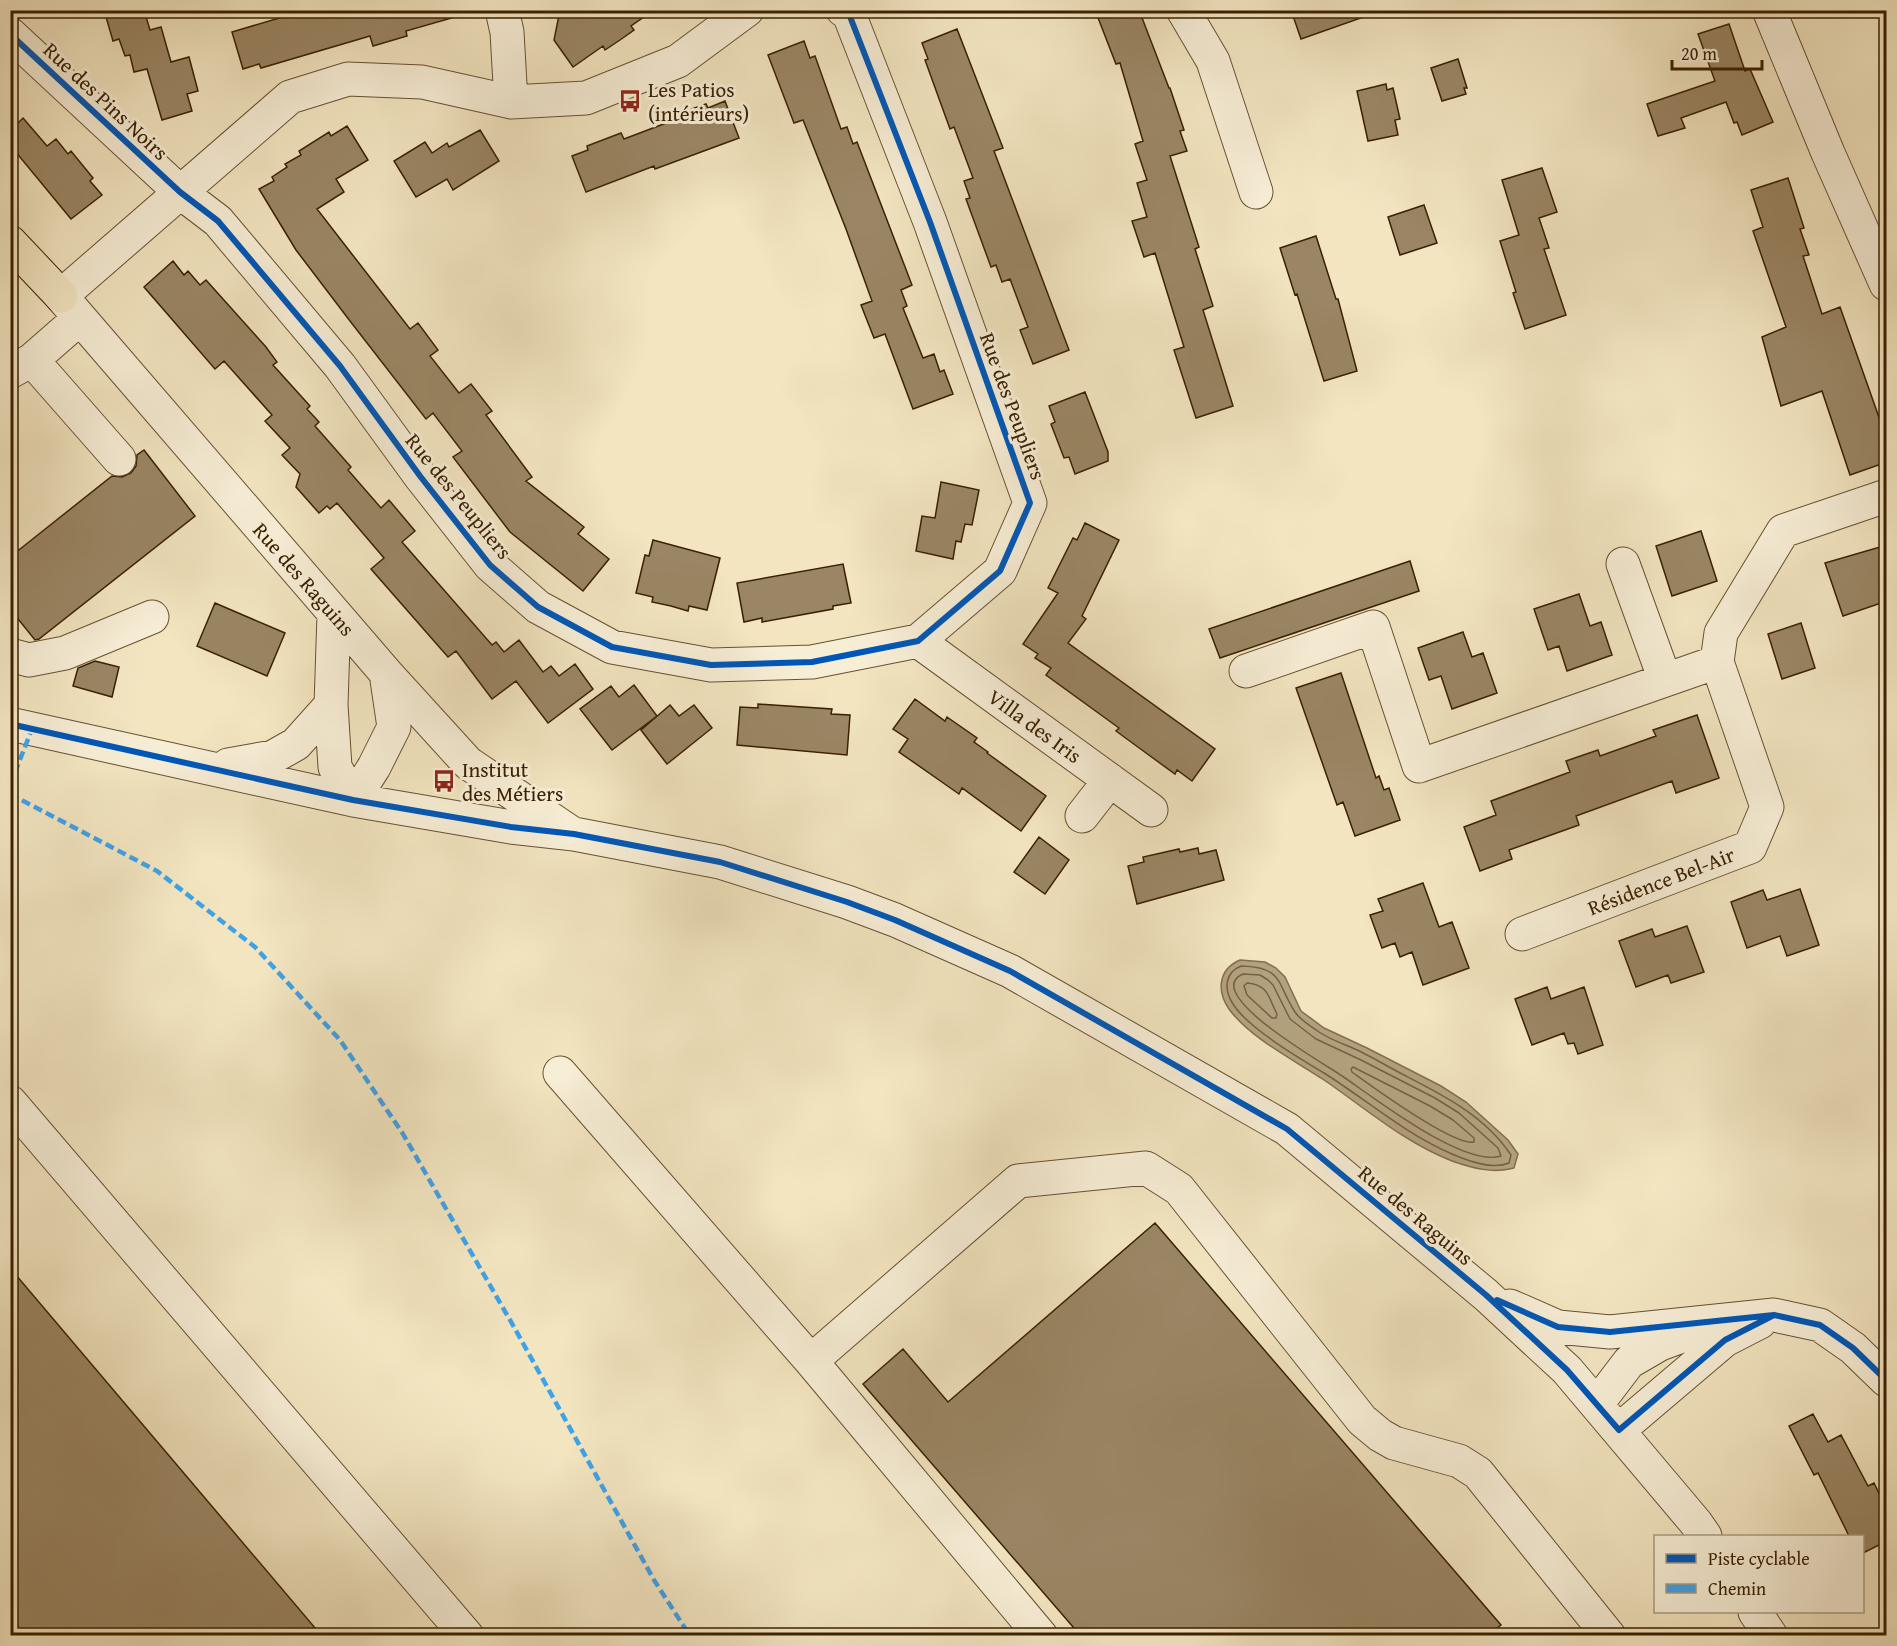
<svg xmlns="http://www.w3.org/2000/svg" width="1897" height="1646" viewBox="0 0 1897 1646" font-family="'Gentium Book Plus',serif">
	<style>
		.water { fill: #b3a27f; stroke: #836e4d; stroke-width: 1.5 }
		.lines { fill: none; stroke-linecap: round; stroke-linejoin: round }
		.shore { stroke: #766140; stroke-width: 1.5 }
		.building { fill: #9a8664; stroke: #3a2001; stroke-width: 1.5 }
		.minor-casing { stroke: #685131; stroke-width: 35 }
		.major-casing { stroke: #3a2001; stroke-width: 35 }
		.minor { stroke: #f7eed6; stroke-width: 33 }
		.major { stroke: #f2e5c0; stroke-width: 33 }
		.quiet { stroke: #3fa2e9; stroke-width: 4.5; stroke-dasharray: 9 4.5; stroke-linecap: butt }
		.cycleway-casing { stroke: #f7eed6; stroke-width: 10 }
		.cycleway { stroke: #0057b8; stroke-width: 6 }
		.labels { text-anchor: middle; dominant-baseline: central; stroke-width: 6; stroke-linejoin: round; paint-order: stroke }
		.poi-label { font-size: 21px; fill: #3a2001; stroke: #f7eed6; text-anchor: start }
		.street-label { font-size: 21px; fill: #3a2001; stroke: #f7eed6 }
	</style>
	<rect width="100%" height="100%" fill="#f2e5c0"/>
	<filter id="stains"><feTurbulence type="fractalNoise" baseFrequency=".00333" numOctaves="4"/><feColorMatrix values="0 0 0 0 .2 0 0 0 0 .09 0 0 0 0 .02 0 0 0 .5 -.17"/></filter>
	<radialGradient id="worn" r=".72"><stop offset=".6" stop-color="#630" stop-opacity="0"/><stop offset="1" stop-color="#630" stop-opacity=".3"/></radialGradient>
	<path class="water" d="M1240,960L1265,962L1276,968L1285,977L1301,1011L1324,1028L1367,1048L1441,1086L1466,1102L1508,1140L1518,1154L1514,1168C1493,1174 1472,1168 1452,1161C1405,1143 1365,1108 1324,1080C1294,1060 1250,1038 1229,1009C1216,990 1219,969 1240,960Z"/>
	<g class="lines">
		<path class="shore" d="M1241,966C1284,967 1276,983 1295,1012C1300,1020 1312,1027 1319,1032C1334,1042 1351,1046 1365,1054C1379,1061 1392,1069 1406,1076C1445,1096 1486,1117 1511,1155L1509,1163C1493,1170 1468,1161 1452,1154C1405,1134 1367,1100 1324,1073C1299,1058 1248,1028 1233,1004C1224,990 1224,973 1241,966Z
			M1243,974L1260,975L1268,980L1273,985L1290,1019L1316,1039L1361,1060L1435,1098L1459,1113L1498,1148L1501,1156C1467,1167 1390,1109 1362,1090C1351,1082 1340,1074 1328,1067C1315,1058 1201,992 1243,974Z
			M1247,983C1269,985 1268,997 1277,1014L1276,1018H1272L1247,995L1244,986Z
			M1353,1067L1430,1106L1453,1120L1474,1138V1142C1453,1146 1373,1087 1352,1072L1351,1069Z"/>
	</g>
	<path class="building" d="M104,10H144L150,30L161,27L171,62L189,57L198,91L187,94L192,111L162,120L147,69L134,72L130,55L125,56L119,39L113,41Z
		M306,10H454L455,17L406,31L407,36L373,46L370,36L261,68L259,64L243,69L232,32Z
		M560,10H654L631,26L634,30L620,40L605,50L603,46L573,67L554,40Z
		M1095,10H1139L1169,88H1170L1184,130L1180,131L1187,151L1170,156L1199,247L1195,249L1213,306L1203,310L1233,406L1196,418L1174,350L1184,347L1155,253L1144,257L1132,221L1147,217L1137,183L1147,180L1135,144L1143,141L1120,63L1116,64Z
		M1291,10H1371L1372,14L1301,39Z
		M1729,24L1745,71L1750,69L1773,122L1742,135L1737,122L1734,123L1726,102L1681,118L1685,128L1658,136L1647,104L1715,81L1698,34Z
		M957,29L1003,148L994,151L1069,350L1033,364L1020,330L1028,327L1010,279L1002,282L996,265L991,267L966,199L970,198L964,181L973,178L954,127L950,129L925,60L928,59L922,43Z
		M804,41L810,58L815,56L841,129L847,127L853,144L857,142L912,285L901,290L907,306L903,308L923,358L934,354L940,372L944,370L953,394L913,409L885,334L874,338L861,305L872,301L846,229L803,120L794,123L768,55Z
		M1458,59L1467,88H1464L1466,94L1442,101L1431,68Z
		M1386,84L1387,90L1393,88L1400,119L1395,120L1398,135L1368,141L1357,91Z
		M725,101L739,138L655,169L654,166L586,192L572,156L588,150L587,146L621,133L624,139L674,120L672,116L706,104L708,108Z
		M23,118L47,146L56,139L68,154L71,151L93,178L90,181L102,195L71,219L10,145V131Z
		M347,126L368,160L336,179L344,192L317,209L410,329L418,323L438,350L430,356L459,393L471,384L492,411L486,415L532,477L526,481L584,527L578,534L609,559L583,591L510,532L453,457L462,451L433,413L426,419L350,321L296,250L259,189L274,181L272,177L287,167L285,164L301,155L299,151L329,132L331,136Z
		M480,130L499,161L453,190L447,179L416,197L394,161L425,142L432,153L447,143L449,147Z
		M1542,168L1557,212L1539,218L1549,248L1544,249L1566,315L1525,329L1513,293L1516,292L1500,241L1519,235L1502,180Z
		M1788,178L1804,228L1800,229L1809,255L1803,256L1822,314L1840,307L1881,423L1887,421V462L1850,475L1822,391L1781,406L1762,337L1786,327L1753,231L1763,227L1751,190Z
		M1424,205L1437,243L1400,255L1388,217Z
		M1316,236L1336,299H1338L1357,371L1324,381L1297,294L1295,295L1280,248Z
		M173,261L184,275L188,271L200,285L206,280L266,347L277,362L273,365L310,406L307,409L319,422L315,426L351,467L348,470L381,508L389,500L415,531L402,542L492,645L496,642L504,652L519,640L543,672L551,666L559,676L575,664L593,689L548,723L516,681L492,699L456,651L448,657L371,569L384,558L337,503L330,509L327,506L319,513L296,487L300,474L282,455L290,448L265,421L272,415L224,361L215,369L144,287Z
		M1085,392L1108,452V461L1075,474L1069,457L1064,458L1051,424L1055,422L1049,406Z
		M144,450L195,516L39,639L35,640L10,609V557L112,476L122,477L131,473L136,466L137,455Z
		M941,482L979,490L972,525L965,524L961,542L956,541L953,559L916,551L922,516L935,518Z
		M1085,523L1119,540L1082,616L1086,619L1068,643L1215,749L1192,781L1177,770L1175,774L1146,753L1116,731L1119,728L1046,675L1051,668L1035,658L1038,654L1023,644L1058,593L1048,588L1073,538L1077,540Z
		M1701,531L1717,581L1672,596L1656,546Z
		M653,540L720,558L707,610L689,606L688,611L671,606L652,602L653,597L636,593L645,555L649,556Z
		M1887,545V601L1843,616L1825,563Z
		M1410,561L1419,591L1220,658L1209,629Z
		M843,564L851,603L833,606V609L762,622V618L744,622L737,583Z
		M1579,594L1590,626L1601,622L1612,655L1567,671L1559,646L1548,650L1534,609Z
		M215,603L285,633L267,676L197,646Z
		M1801,623L1815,668L1782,679L1768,634Z
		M1463,632L1472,657L1483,653L1497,693L1452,709L1441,676L1429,680L1418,648Z
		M95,661L119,667L112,697L73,686L78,668Z
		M1341,673L1376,778L1379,776L1384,790L1389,788L1400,820L1355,836L1343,802L1337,805L1296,688Z
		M634,685L657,716L612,750L580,709L611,686L619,697Z
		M915,699L945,721L947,717L977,738L974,742L988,752L987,753L1046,796L1021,831L962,788L959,794L899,752L908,739L893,729Z
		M758,704L832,709L831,714L850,715L847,755L737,745L740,707L758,708Z
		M670,705L679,716L694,705L712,728L667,764L641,730Z
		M1697,715L1719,778L1676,793L1672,781L1576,816L1579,825L1509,850L1512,859L1480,871L1464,827L1496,815L1491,801L1570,772L1566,761L1598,750L1600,756L1656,736L1653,730Z
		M1039,837L1069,860L1045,894L1014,872Z
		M1198,848L1199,854L1216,850L1224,880L1137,904L1128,866L1144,862L1143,857L1179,849L1180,852Z
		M1423,883L1439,927L1452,922L1469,968L1423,985L1412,952L1400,957L1395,943L1382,948L1370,915L1383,911L1378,899Z
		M1800,889L1819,945L1787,956L1780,936L1747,948L1731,902L1763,890L1767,900Z
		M1687,926L1704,972L1671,983L1668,975L1636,987L1619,941L1652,929L1655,937Z
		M1547,987L1551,999L1584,987L1603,1045L1578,1054L1574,1043L1568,1044L1564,1033L1532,1045L1515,999Z
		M1155,1223L1501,1625L1489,1635H1080L863,1384L903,1349L948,1402Z
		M10,1268L321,1635H10Z
		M1813,1414L1828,1442L1841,1435L1868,1486L1874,1483L1887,1510V1541L1863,1553V1536H1849L1818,1473L1814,1475L1789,1426Z"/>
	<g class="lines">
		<g class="minor-casing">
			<path id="minor" d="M502,10L507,32L511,102
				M1183,10L1213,61L1256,192
				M1769,10L1828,153L1886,284
				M10,34L180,192L218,221L340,366L420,476L490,565L538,607L612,647L711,665L812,662L918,641L1000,571L1030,503L930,222L849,14L843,10
				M32,360L119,459
				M10,372L32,360L80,318
				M1623,564L1665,680
				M334,614L331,705L335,767L353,800
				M918,641L1151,810
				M10,655L29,660L65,653L152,617
				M1246,671L1373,627L1419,766L1717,662
				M10,724L353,800L511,827L574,834L720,862L847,902L895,920L1010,971L1287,1129L1486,1295L1567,1370L1696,1523L1705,1536
				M228,765L273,757L296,744L331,705
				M353,800L374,767L394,727L386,673
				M1082,816L1110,780
				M570,832L468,763L386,673L61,296L290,97L348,79L422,82L511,102L586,98L678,61L747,10
				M1522,934L1750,847L1767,807L1717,662L1721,633L1783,531L1886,496
				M560,1073L811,1361
				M10,1102L467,1636
				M1510,1306L1558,1327L1610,1332L1774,1315L1820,1325L1853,1348L1886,1380
				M1597,1404L1629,1362L1660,1344L1687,1334
				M1619,1430L1725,1340L1760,1322
				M1755,1612L1771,1636
				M1041,1636L811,1361L1018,1181L1146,1168L1179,1189L1362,1420L1380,1435L1394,1443L1459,1461L1478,1473L1609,1636"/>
		</g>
		<g class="major-casing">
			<path id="major" d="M10,242L61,296"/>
		</g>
		<use href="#minor" class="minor"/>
		<use href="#major" class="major"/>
		<path class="quiet" d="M10,785L32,729
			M10,794L157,871L255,947L340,1040L403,1134L514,1327L654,1580L690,1636"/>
		<g class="cycleway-casing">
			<path id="cycleway" d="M10,34L180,192L218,221L340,366L420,476L490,565L538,607L612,647L711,665L812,662L918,641L1000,571L1030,503L930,222L849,14L843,10
				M10,724L353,800L511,827L574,834L720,862L847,902L895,920L1010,971L1287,1129L1486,1295L1567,1370L1619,1430L1725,1340L1774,1315
				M1497,1300L1558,1327L1610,1332L1774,1315L1820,1325L1853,1348L1886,1380"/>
		</g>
		<use href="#cycleway" class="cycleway"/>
	</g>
	<defs>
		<g id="bus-bare" transform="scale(1.8)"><path d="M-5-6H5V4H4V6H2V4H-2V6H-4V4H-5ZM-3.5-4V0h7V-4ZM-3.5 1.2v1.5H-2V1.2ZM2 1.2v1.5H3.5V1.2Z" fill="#8f2418" stroke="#f7eed6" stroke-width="2.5" paint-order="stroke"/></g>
	</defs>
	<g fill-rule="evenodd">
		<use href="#bus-bare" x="630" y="101"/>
		<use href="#bus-bare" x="444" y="781"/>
	</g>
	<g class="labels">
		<g class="poi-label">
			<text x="648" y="89">Les Patios<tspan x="648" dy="24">(intérieurs)</tspan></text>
			<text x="462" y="769">Institut<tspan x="462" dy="24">des Métiers</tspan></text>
		</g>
		<g class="street-label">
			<text transform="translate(106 101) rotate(43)">Rue des Pins Noirs</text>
			<text transform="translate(1013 406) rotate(70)">Rue des Peupliers</text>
			<text transform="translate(459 496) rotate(51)">Rue des Peupliers</text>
			<text transform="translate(304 579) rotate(49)">Rue des Raguins</text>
			<text transform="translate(1035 726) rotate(36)">Villa des Iris</text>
			<text transform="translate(1661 881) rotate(-21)">Résidence Bel-Air</text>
			<text transform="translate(1416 1215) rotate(40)">Rue des Raguins</text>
		</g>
	</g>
	<rect width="1897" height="1646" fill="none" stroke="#f2e5c0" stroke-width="36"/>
	<rect x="12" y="12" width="1873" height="1622" fill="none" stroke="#3a2001" stroke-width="3"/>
	<rect x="18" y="18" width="1861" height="1610" fill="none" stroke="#3a2001" stroke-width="1.5"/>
	<rect x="1654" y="1535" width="210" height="78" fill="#f7eed6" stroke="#ab9c81" stroke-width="1.5"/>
	<rect x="1666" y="1554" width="30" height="9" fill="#0057b8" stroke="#ab9c81" stroke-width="1.5"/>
	<text x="1708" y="1565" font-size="18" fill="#3a2001">Piste cyclable</text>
	<rect x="1666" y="1584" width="30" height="9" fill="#3fa2e9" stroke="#ab9c81" stroke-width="1.5"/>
	<text x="1708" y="1595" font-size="18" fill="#3a2001">Chemin</text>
	<path d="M1672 60v9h90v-9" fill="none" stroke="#3a2001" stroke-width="3"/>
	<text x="1681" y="60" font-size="18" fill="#3a2001" stroke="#f7eed6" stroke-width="4.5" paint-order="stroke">20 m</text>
	<rect width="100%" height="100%" filter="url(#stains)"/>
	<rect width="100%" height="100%" fill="url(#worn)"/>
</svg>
